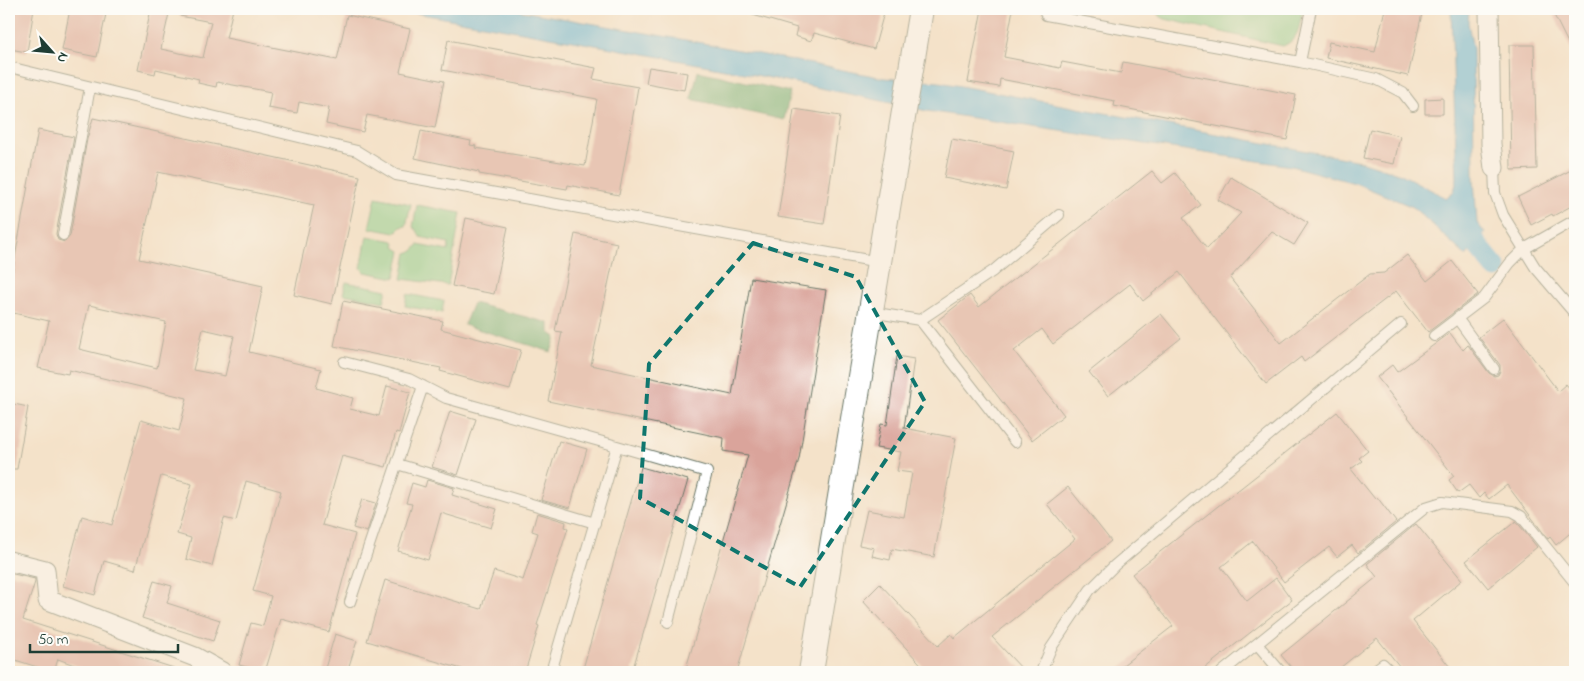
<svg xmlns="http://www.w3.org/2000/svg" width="1584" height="681" viewBox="0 0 1584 681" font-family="'Indie Flower',sans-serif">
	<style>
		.green { fill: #85cf8d; stroke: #528660 }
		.forest { fill: #6cb278; stroke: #467856 }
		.water { fill: #64bae0; stroke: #427c8a }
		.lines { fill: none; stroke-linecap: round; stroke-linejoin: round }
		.canal { stroke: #64bae0; stroke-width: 21 }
		.building { fill: #daa49b; fill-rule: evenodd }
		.service-casing { stroke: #6a7768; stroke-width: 12 }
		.minor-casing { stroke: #6a7768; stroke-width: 21 }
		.tertiary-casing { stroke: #6a7768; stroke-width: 26 }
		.service { stroke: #fff; stroke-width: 10 }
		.minor { stroke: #fff; stroke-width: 19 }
		.tertiary { stroke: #fff; stroke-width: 24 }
		.marked { fill: none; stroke: #0f766e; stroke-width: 4; stroke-dasharray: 10 6; stroke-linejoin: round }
	</style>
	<rect width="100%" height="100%" fill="#fdfcf7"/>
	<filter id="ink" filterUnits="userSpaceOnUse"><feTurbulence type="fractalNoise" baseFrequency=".02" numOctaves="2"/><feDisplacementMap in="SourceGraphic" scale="10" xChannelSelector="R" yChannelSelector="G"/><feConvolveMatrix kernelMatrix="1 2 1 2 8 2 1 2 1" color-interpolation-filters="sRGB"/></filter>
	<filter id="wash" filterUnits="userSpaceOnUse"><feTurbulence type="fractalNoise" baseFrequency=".0096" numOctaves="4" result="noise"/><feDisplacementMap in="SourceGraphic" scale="20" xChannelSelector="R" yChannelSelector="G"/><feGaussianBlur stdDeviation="1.12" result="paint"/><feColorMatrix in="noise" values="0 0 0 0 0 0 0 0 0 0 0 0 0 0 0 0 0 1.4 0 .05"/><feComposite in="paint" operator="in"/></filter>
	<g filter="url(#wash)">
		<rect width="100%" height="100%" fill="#f4e2c9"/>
		<path class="green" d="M1157,9H1303C1299,25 1300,39 1283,46L1165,19L1158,15Z
			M376,197L411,204L406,226L401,227L395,233L369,228Z
			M417,205L461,213L448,285L402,279L407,253L413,251L418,245L448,251L449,243L420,237L417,230L413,227Z
			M367,236L394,241L396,248L401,251L395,278L365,272L361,268Z
			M346,282L387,290L384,302L343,294Z
			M407,294L444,301L442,313L405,306Z"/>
		<path class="forest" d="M698,71L790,92L784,120L691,99Z
			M473,303L549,323V332L556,337L551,352L464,325Z"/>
		<path class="water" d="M393,9H510L697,42L884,78L939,82L1360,161L1401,174L1446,198L1454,191L1457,180L1451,9H1469L1468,23L1473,49L1474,179L1477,223L1485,233L1466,256L1413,207L1355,183L1291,166L927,111C751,71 571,41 393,9Z"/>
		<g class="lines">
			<path class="canal" d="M1457,223L1460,224L1496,268"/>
		</g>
		<g id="blocks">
			<path class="building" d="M9,9H34L27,52L9,49Z
				M70,9H107L97,57L62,50Z
				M151,9H170L161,49L203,58L211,22L180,16L181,9H233L226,38L337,60L347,15L410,29L400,72L444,81L435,128L367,115L363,132L326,124L329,108L299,102L297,113L268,108L271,92L217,82L216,87L198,83L199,79L156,69L155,74L138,70Z
				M747,9H838L857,14L858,9H885L874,49L814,33L811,41L795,36L797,28L746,13Z
				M982,9H1013L1004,57L1060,68L1062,62L1121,73L1123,62L1296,95L1287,140L1114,106L1115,101L1000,79L999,87L968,82Z
				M1385,9H1423L1408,76L1326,58L1329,42L1375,52Z
				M1551,9H1571L1575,17V57Z
				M448,40L596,68L593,79L638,87L619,195L568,185L567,189L479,174V172L415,158L421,131L471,141L470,145L476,146L475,148L585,166L597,99L442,70Z
				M1509,45H1534L1537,169L1511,170Z
				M649,67L687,73L684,90L646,83Z
				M1443,98V114H1425V99Z
				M794,109L840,116L824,224L778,217Z
				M93,118L360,176L332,304L294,295L314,205L158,172L139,259L263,286L249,352L321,369L316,388L353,398L350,409L379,416L387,386L410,392L399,433L396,432L386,467L342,456L322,525L355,534L329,632L281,619L265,672L239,665L251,623L263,626L271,596L253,591L281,491L246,481L236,521L224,518L212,566L186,559L191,538L177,534L192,484L161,476L135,570L104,561L95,595L63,586L82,516L112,525L141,420L179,431L187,398L69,370L68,374L38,368L49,321L9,312V291L38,130L74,137L56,234L58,240L65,242L70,236L87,139ZM89,305L166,322L157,368L79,349ZM203,329L234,336L225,376L193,370Z
				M1370,129L1400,136L1394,164L1363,158Z
				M952,139L1014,151L1006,190L944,178Z
				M1575,168V204L1553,216L1552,214L1531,225L1518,197Z
				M1152,171L1162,183L1175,173L1201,205L1183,218L1207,249L1241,213L1218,200L1231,177L1308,223L1294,245L1272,232L1230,278L1281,343L1370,274L1384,273L1407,255L1427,281L1452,261L1478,294L1428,332L1396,291L1304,362L1301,357L1266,384L1179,272L1143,301L1130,284L1053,344L1042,329L1014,351L1064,415L1032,440L938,320L970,295L979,307Z
				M466,218L508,227L494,294L452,286Z
				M575,234L617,243L591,365L732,395L751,278L826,290L799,459L737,672H685L748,455L723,451L724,438L548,401L562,332L555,331Z
				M343,301L443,321L441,329L521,350L510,390L440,371L441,368L334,346Z
				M1161,314L1181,338L1108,396L1089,372Z
				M1503,318L1558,391L1566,384L1575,395V529L1556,545L1550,537L1548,539L1507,485L1489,499L1484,493L1479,498L1469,485L1458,493L1449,480L1454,476L1377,377L1392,365L1397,372L1450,333L1463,350L1468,345L1489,373L1494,376L1498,375L1500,371V365L1479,337Z
				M897,356L914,359L904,428L956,438L934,557L892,549L890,560L872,556L874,548L859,545L867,510L904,517L912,473L897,471L901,452L876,448L881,424L887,425Z
				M9,403L28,407L17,469H9Z
				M450,411L476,419L458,475L432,467Z
				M1337,412L1368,451L1359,458L1362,461L1351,469L1375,499L1377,497L1396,522L1358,553L1352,545L1337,557L1329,547L1284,582L1253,541L1221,567L1247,601L1276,578L1292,600L1200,672H1114L1173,626L1132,574Z
				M559,441L587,449L570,508L541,500Z
				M641,467L688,480L632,672H582Z
				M427,480L454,488L452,495L497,509L491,528L441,513L428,560L398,551L412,504L406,503L412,483L425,487Z
				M1068,487L1111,541L992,637L1025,672H928L863,601L880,584L938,646L951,634L954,638L1075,539L1047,504Z
				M362,499L376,503L367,532L353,528Z
				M537,513L566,522L565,527L568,528L537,625L539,626L525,672H472L367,641L385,580L481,609L494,571L523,580L538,533L532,531Z
				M1516,521L1537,547L1488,588L1466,561Z
				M1416,524L1462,580L1413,621L1454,672H1404L1377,638L1335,672H1295L1281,655L1377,577L1367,564Z
				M9,573L35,579V582L23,620L177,669L176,672H93L58,659L54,672H53L9,658Z
				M154,581L172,586L167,603L220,620L213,641L142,618Z
				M335,634L357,641L347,672H324Z"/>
		</g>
	</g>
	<g filter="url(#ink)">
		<use href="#blocks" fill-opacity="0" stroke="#6a7768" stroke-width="1"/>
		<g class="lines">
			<g class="service-casing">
				<path id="service" d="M1044,9L1046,15L1300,62L1376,79L1403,93L1413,106
					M1300,62L1311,9
					M9,67L357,151L396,175L879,262
					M1494,168L1495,193L1503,215L1535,267L1575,314
					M63,235L90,87
					M870,312L920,320L993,271L1059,215
					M1457,318L1494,369
					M920,320L1015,442
					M1434,336L1484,298L1510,263L1524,249L1575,220
					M344,362L409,379L446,398L617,446L551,672
					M617,446L707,472L668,622
					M397,464L595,523
					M350,602L423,386
					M1257,644L1281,672
					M1041,672L1051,648L1090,590L1115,565L1401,324
					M1222,672L1426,507L1442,502L1512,511L1521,516L1575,583
					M1372,672L1383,664L1391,672"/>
			</g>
			<g class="minor-casing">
				<path id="minor" d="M1489,9L1491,144L1494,168
					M9,561L45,570L48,600L195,657L222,672"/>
			</g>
			<g class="tertiary-casing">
				<path id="tertiary" d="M811,672L921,9"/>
			</g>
			<use href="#service" class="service"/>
			<use href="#minor" class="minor"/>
			<use href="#tertiary" class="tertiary"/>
		</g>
	</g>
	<path d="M0 0H1584V681H0ZM753,243L856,277L925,402L800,587L640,498L649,364Z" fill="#f4e2c9" fill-opacity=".55" fill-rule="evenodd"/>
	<path class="marked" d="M753,243L856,277L925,402L800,587L640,498L649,364Z"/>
	<rect width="1584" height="681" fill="none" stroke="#fdfcf7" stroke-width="30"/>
	<g transform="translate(52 52) rotate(117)" stroke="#fdfcf7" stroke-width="4" paint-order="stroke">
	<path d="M0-4L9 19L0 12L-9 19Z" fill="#1f3d34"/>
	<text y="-8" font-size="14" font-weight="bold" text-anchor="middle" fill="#1f3d34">N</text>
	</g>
	<path d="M30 644v8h148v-8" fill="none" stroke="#1f3d34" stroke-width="2.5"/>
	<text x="38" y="644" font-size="15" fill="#1f3d34" stroke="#fdfcf7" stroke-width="4" paint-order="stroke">50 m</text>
</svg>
